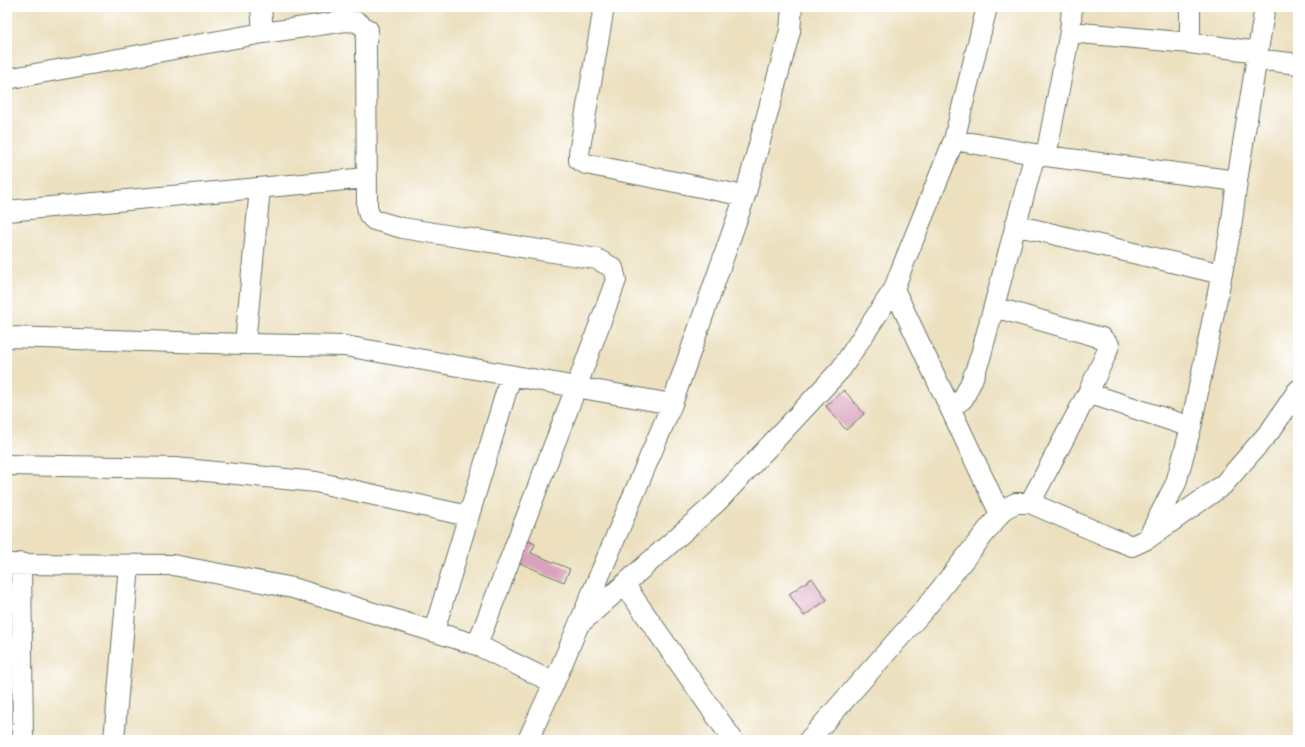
<svg xmlns="http://www.w3.org/2000/svg" width="1305" height="747" viewBox="0 0 1305 747" font-family="Delius,sans-serif">
	<style>
		.building { fill: #daa1be }
		.lines { fill: none; stroke-linecap: round; stroke-linejoin: round }
		.minor-casing { stroke: #677665; stroke-width: 22 }
		.minor { stroke: #fff; stroke-width: 20 }
	</style>
	<rect width="100%" height="100%" fill="#fff"/>
	<filter id="ink" filterUnits="userSpaceOnUse"><feTurbulence type="fractalNoise" baseFrequency=".025" numOctaves="2"/><feDisplacementMap in="SourceGraphic" scale="8" xChannelSelector="R" yChannelSelector="G"/><feConvolveMatrix kernelMatrix="1 2 1 2 8 2 1 2 1" color-interpolation-filters="sRGB"/></filter>
	<filter id="wash" filterUnits="userSpaceOnUse"><feTurbulence type="fractalNoise" baseFrequency=".012" numOctaves="4" result="noise"/><feDisplacementMap in="SourceGraphic" scale="16" xChannelSelector="R" yChannelSelector="G"/><feGaussianBlur stdDeviation="0.9" result="paint"/><feColorMatrix in="noise" values="0 0 0 0 0 0 0 0 0 0 0 0 0 0 0 0 0 1.4 0 .05"/><feComposite in="paint" operator="in"/></filter>
	<g filter="url(#wash)">
		<rect width="100%" height="100%" fill="#ece0bf"/>
		<g id="blocks">
			<path class="building" d="M844,390L864,414L846,430L826,406Z
				M524,539L535,544L531,553L570,569L564,582L515,561Z
				M812,578L827,600L804,616L789,594Z"/>
		</g>
	</g>
	<g filter="url(#ink)">
		<use href="#blocks" fill-opacity="0" stroke="#677665" stroke-width="1"/>
		<g class="lines">
			<g class="minor-casing">
				<path id="minor" d="M261,7L263,33
					M604,7L579,153V160L586,164L745,196
					M1070,32L1190,43L1258,52
					M1190,43V7
					M1257,59L1298,64
					M7,79L263,33L346,21L357,22L368,30L366,41L367,206L369,215L374,220L402,228L597,259L613,268L616,280L576,388L477,645
					M954,140L1046,156L1237,181
					M1046,156L1070,32L1072,7
					M7,211L367,178
					M1015,225L1222,274
					M894,289L1000,514
					M994,307L1102,338L1109,345L1106,354L1088,393L1030,503
					M7,337L245,344L345,346L672,404
					M245,344L260,188
					M1088,393L1191,427
					M950,408L963,399L972,380L980,358L1035,154
					M7,465L175,468L316,482L468,516
					M1149,536L1176,483L1191,427L1231,228L1237,181L1265,7
					M21,563L23,740
					M7,564L173,565L293,588L477,645L554,683
					M624,584L733,740
					M583,621L718,501L841,369L894,289L901,270L954,140L987,7
					M434,631L511,376
					M114,740L129,565
					M528,740L554,683L672,404L745,196L790,31L792,7
					M809,740L924,610L1004,509L1016,503H1030L1111,538L1132,546L1147,539L1223,485L1271,430L1298,390"/>
			</g>
			<use href="#minor" class="minor"/>
		</g>
	</g>
	<rect width="1305" height="747" fill="none" stroke="#fff" stroke-width="24"/>
</svg>
